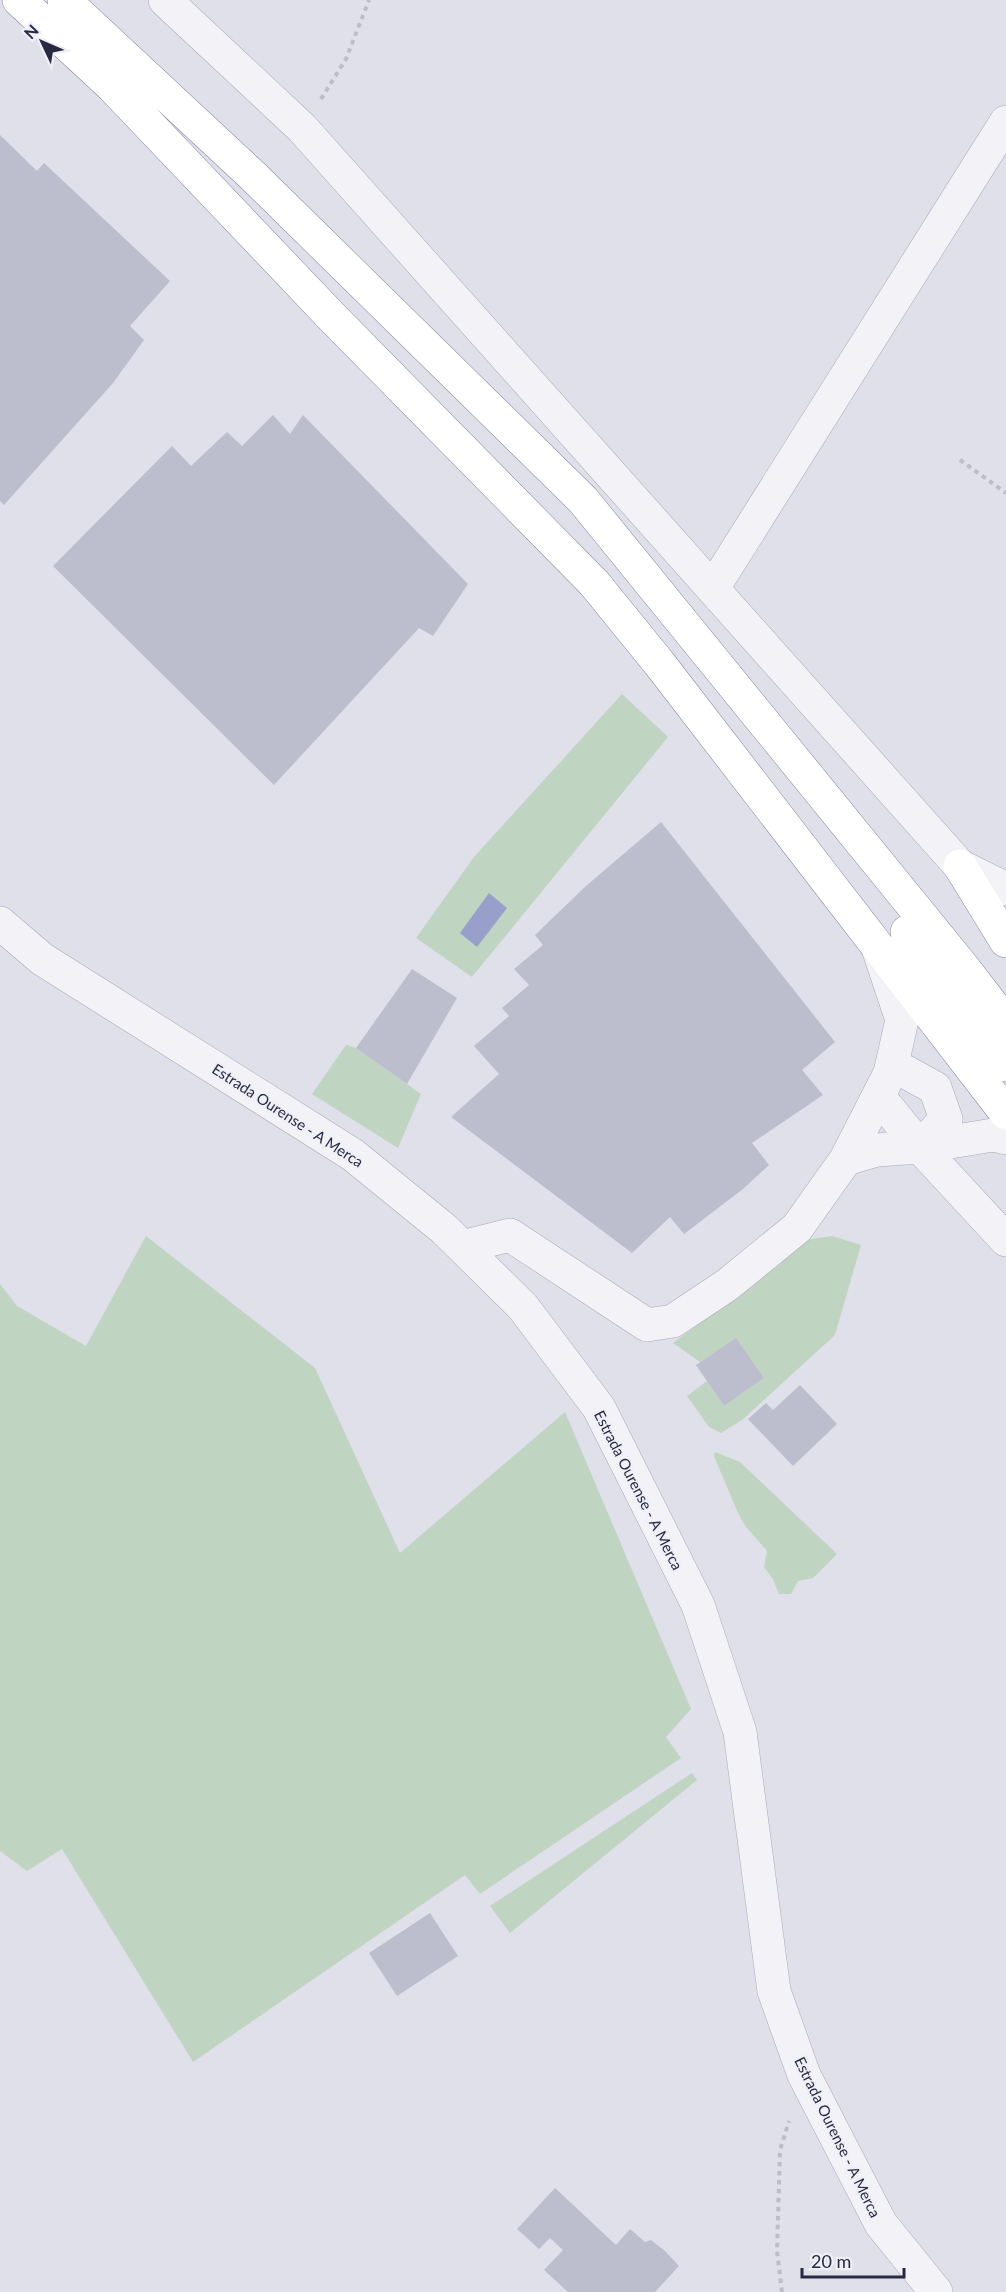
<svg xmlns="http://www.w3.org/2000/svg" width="1006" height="2292" viewBox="0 0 1006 2292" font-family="Lato,sans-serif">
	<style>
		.green { fill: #c0d4c2 }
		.water { fill: #989fcb }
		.building { fill: #bcbdcd }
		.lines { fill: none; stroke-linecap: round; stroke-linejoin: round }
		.minor-casing { stroke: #a8a9b7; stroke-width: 34 }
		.highway-casing { stroke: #8687a1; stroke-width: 34 }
		.path { stroke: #bdbdc8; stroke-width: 4; stroke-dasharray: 4.5 4.5; stroke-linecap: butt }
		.minor { stroke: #f2f2f7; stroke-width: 33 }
		.highway { stroke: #fff; stroke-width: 33 }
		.labels { text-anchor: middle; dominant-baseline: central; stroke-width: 4.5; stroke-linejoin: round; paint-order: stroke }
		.street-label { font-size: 15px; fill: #272842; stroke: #eff0f7 }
	</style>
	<rect width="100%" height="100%" fill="#dfe0e9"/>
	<path class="green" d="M622,694L668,737L472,977L416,938L474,857Z
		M346,1045L356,1048L421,1094L398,1148L312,1094Z
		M146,1236L315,1368L400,1553L565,1412L691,1709L666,1737L681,1758L480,1894L465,1875L193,2062L62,1849L27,1871L0,1851V1284L17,1306L86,1346Z
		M832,1236L861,1245L835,1335L742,1420L721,1433L709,1427L687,1396L707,1381L724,1406L764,1378L736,1339L700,1362L673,1343L778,1266L804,1240Z
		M715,1452L740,1462L837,1554L813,1578L798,1581L791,1594H779L773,1579L764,1567L767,1551L746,1527L738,1513L714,1456Z
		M692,1773L697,1780L510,1933L490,1906Z"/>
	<path class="water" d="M489,893L507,908L477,947L460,933Z"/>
	<path class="building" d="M0,135L37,171L44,163L170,281L130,326L144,340L113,383L4,505L0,501Z
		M273,415L290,434L303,415L468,584L433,636L419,628L274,785L53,566L172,446L191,466L227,432L242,446Z
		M661,822L835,1042L802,1070L823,1095L752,1143L769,1165L743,1189L684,1234L670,1217L632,1253L451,1117L499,1074L474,1046L509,1016L502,1008L529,985L514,969L543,945L535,935L586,886Z
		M412,969L457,998L407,1084L356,1048Z
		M736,1338L764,1378L724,1406L696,1365Z
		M800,1385L837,1424L793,1466L748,1419L766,1403L773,1410Z
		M430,1913L458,1956L397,1996L369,1953Z
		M555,2188L616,2245L630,2229L645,2242L651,2240L665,2251L679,2266L655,2292H568L544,2270L563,2250L550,2238L539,2249L517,2229Z"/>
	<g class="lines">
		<g class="minor-casing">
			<path id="minor" d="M165,0L302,128L960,866L1006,889
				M713,588L1006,122
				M0,923L42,959L353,1155L444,1229L523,1307L599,1408L698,1605L740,1732L774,1991L804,2075L881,2224L936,2292
				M890,1073L904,1071L935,1088L946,1119L920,1147
				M879,1097L920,1147L1006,1240
				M846,1159L877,1150L920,1147L993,1135L1006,1138
				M462,1247L510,1235L647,1325L673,1321L727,1285L797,1228L846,1159L890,1073L902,1020L879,951"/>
		</g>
		<g class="highway-casing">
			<path id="highway" d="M19,0L113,87L330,315L594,583L659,663L1006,1113
				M64,0L253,176L583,500L966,971L1006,1023
				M960,866L1006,941
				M907,932L1006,1065"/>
		</g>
		<path class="path" d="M321,99L346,59L369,0
			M960,460L1006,493
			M782,2292L777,2251L780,2150L789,2121"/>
		<use href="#minor" class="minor"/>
		<use href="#highway" class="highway"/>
	</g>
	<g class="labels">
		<g class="street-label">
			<text transform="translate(288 1115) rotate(33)">Estrada Ourense - A Merca</text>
			<text transform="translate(639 1490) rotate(63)">Estrada Ourense - A Merca</text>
			<text transform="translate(838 2137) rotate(64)">Estrada Ourense - A Merca</text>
		</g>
	</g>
	<g transform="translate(42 42) rotate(314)" stroke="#eff0f7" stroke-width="4.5" paint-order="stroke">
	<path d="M0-4.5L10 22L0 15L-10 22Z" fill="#272842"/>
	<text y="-9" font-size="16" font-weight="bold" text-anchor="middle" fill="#272842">N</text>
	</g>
	<path d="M802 2268v9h102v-9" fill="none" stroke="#272842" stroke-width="3"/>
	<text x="811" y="2268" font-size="18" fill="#272842" stroke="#eff0f7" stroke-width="4.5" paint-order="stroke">20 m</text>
</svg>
